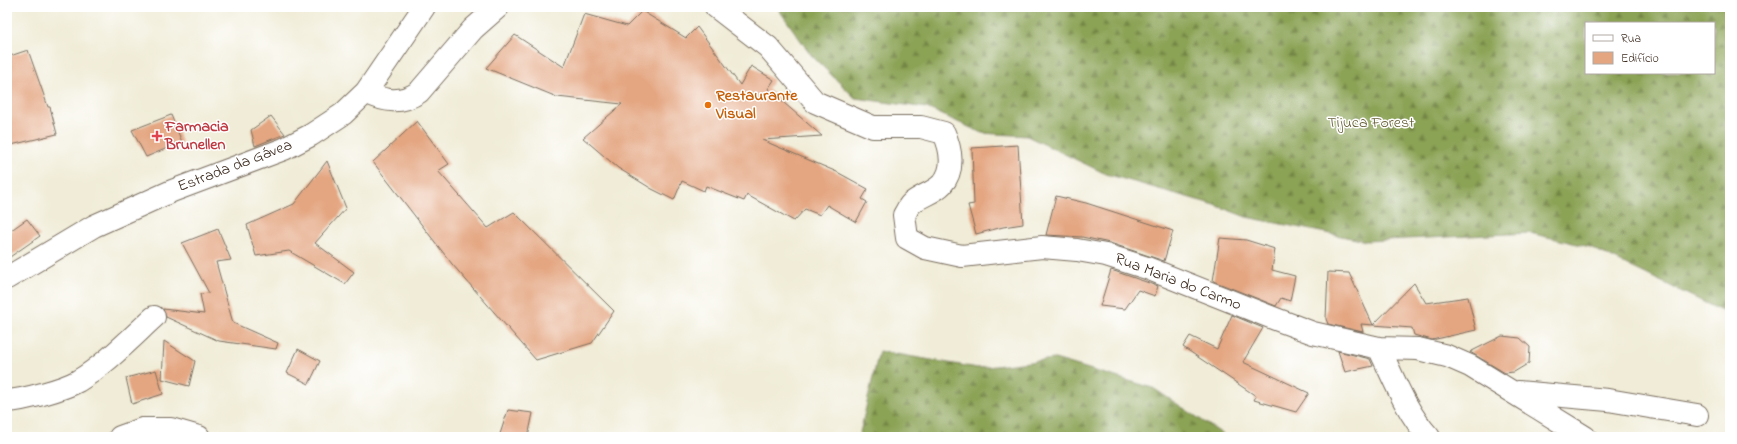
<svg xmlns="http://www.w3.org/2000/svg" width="1737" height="444" viewBox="0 0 1737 444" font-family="'Indie Flower',sans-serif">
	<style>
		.forest { fill: url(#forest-firs); stroke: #636639; fill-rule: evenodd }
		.building { fill: #e4a681 }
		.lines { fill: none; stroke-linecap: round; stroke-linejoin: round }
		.minor-casing { stroke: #7a6e5f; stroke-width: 24 }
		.minor { stroke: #fff; stroke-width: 22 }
		.food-dot { fill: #e8710a; stroke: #fff; stroke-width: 1.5 }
		.health-dot { fill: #e0444e; stroke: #fff; stroke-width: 1.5 }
		.labels { text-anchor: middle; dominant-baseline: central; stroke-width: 3; stroke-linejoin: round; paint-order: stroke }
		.food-label { font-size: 16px; font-weight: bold; fill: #c56008; stroke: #fff; text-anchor: start }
		.park-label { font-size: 16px; fill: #645d34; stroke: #fff }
		.health-label { font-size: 16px; font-weight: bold; fill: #be3a42; stroke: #fff; text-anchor: start }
		.street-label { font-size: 16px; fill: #3b2a1e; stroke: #fff }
	</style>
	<defs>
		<pattern id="forest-firs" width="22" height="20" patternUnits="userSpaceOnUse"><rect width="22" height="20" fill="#8ba354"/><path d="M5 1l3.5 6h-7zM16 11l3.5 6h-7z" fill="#738545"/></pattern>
	</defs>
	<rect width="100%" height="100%" fill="#fff"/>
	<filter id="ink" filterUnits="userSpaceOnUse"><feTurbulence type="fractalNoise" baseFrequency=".025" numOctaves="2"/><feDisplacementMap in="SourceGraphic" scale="8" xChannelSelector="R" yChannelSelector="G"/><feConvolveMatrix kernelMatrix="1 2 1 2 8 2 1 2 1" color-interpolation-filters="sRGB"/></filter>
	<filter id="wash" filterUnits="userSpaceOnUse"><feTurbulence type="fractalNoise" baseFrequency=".012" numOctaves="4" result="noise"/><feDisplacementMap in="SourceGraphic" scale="16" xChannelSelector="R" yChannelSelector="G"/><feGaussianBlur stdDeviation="0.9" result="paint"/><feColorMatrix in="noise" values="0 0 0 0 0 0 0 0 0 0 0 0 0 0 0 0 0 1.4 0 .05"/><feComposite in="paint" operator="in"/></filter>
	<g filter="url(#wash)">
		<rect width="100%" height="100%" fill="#f0ecd7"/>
		<path class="forest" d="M777,7H1730V315L1590,247L1530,233L1366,241L1246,217L1215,205L1106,174L1027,136L982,133L927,108L855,98L811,55ZM1586,23H1714V73H1586Z
			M879,351L978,368L1055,359L1153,388L1227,437H859Z"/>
		<g id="blocks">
			<path class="building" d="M642,11L686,38L697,27L740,85L751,66L774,80L768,89L822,136L762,140L837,172L868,189L862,199L867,202L856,222L827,205L820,215L805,209L794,221L747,195L744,201L706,186L704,191L682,181L674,200L652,189L618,168L583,138L622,104L557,97L486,68L515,35L564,67L584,14L627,26Z
				M28,50L48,107H50L57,134L7,146V57Z
				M171,115L182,142L146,157L132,130Z
				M271,116L285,134L255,146L251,130Z
				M417,121L449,164L438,171L488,228L514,212L614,311L592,343L536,360L452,264L373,162Z
				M1018,145L1023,224L1003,227L976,234L968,205L974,204L972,148Z
				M327,161L346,208L315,243L354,272L345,284L289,251L256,256L247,225L294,204Z
				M1056,196L1086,203L1173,231L1164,261L1110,243L1082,237L1046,235Z
				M27,219L40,236L7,259V233Z
				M218,229L231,260L216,262L233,323L278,343L276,349L219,341L166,317L163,309L204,314L200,294L209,293L182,243Z
				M1220,238L1246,240L1275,249L1272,270L1295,276L1290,301L1281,298L1276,306L1213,281Z
				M1111,270L1158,286L1155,296L1138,290L1125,309L1100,306Z
				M1328,272L1349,273L1373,325L1361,324L1363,332L1328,324L1326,319Z
				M1414,283L1426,303L1468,297L1476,330L1432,340L1414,335L1412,328L1373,325Z
				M1232,315L1263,328L1243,362L1309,393L1296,412L1254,400L1256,396L1183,347L1190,336L1217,349Z
				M1502,336L1520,338L1530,347L1529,363L1514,372L1505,373L1470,352Z
				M164,341L195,361L189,386L162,379Z
				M298,349L320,361L309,384L287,373Z
				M1338,351L1370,359L1373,366L1345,372Z
				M156,370L163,394L132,404L126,378Z
				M508,410L533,413L528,437H499Z"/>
		</g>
	</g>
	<g filter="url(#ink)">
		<use href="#blocks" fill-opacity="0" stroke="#7a6e5f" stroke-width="1"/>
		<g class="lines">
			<g class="minor-casing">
				<path id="minor" d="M716,7L768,47L815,102L873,127H921L944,133C951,149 955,170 942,184C934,193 919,196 911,204C908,207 906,212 904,215L907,238L925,248L962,256L1042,247L1077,250L1106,255L1147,268L1273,318L1313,333L1379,348L1418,349L1447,356L1470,366L1585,437
					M366,92C385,102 401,104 419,92L473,29L498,7
					M7,278L94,226L172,191L284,149L311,135L343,114L366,92L424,7
					M1379,348C1394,379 1406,412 1429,437
					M1518,392L1608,400L1697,415
					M7,401C24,400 64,389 78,381C106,364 130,339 154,317
					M120,437L142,429H171L199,437"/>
			</g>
			<use href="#minor" class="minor"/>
		</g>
	</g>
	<circle class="food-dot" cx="708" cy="105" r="4"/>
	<path class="health-dot" d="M155 130h4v4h4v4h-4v4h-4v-4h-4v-4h4z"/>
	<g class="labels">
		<g class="food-label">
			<text x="716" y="96">Restaurante<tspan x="716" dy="18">Visual</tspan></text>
		</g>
		<g class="park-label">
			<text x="1371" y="123">Tijuca Forest</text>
		</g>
		<g class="health-label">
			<text x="165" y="127">Farmacia<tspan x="165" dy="18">Brunellen</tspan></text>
		</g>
		<g class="street-label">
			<text transform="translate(235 166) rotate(-21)">Estrada da Gávea</text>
			<text transform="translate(1178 282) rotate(21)">Rua Maria do Carmo</text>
		</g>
	</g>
	<rect width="1737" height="444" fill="none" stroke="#fff" stroke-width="24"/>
	<rect x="1585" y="22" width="130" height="52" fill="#ffffff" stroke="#b1aaa5"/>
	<rect x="1593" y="35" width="20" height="6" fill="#ffffff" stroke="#b1aaa5"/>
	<text x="1621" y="42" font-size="12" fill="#3b2a1e">Rua</text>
	<rect x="1593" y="52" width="20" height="12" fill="#e4a681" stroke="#b1aaa5"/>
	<text x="1621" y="62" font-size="12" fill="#3b2a1e">Edifício</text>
</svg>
